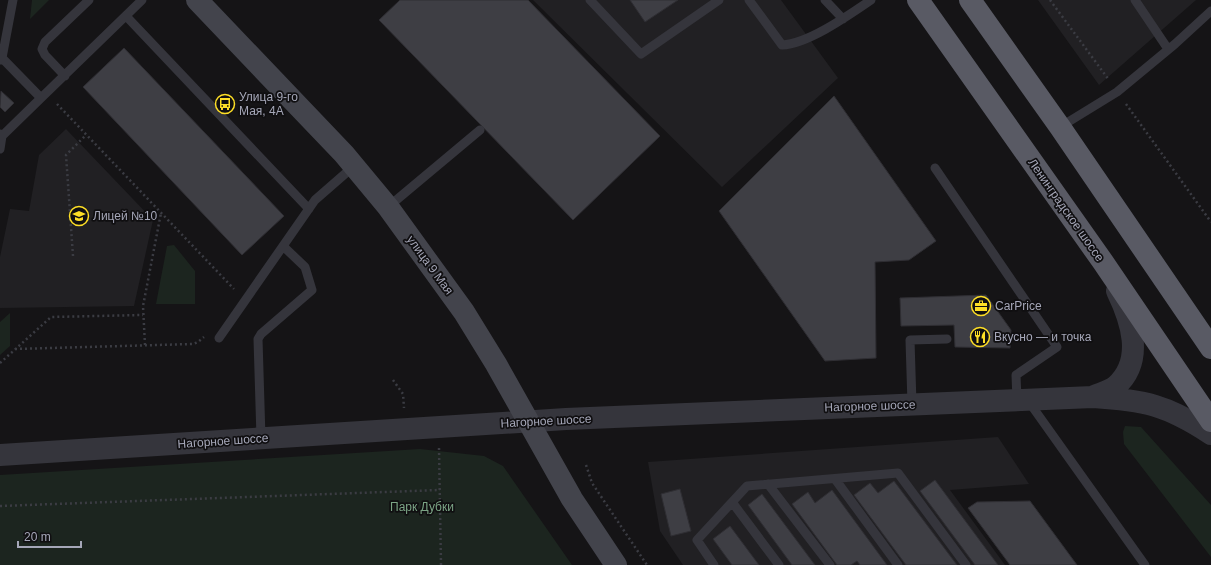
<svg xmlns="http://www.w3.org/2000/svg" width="1211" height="565" viewBox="0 0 1211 565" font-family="Helvetica,sans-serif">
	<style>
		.built { fill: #212023 }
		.green { fill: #1c251f }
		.building { fill: #3e3e44; stroke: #2f2e33 }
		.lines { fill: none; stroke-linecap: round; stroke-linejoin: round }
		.path { stroke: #3b3c43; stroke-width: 2.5; stroke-dasharray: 2 3; stroke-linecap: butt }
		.service { stroke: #35353c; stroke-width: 9 }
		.tertiary { stroke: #35353c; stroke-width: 22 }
		.secondary { stroke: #43444c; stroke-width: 22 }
		.trunk { stroke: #595a64; stroke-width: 22 }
		.labels { text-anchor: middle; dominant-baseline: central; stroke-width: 3.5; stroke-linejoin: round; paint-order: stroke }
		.poi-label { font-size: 12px; fill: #a5a7b8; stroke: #100f11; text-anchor: start }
		.street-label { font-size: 12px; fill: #a5a7b8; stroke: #100f11 }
		.park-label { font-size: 12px; fill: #7ba485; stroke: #100f11 }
	</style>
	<rect width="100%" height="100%" fill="#151416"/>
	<path class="built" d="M533,0H781L838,78L722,187Z
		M1038,0H1196L1099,85Z
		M66,129L153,220L134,306L0,308V257L10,209L29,211L39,155Z
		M998,437L1029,484L950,490L1005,565H683L660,531L648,462Z"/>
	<path class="green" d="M32,0H49L30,19Z
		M174,245L195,271V304H156L167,246Z
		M10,313V346L0,355V322Z
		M1125,426L1141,427L1211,505V557L1124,444L1123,432Z
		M420,449L484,456L503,466L572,565H0V475Z"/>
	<path class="building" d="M400,0H528L660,136L573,220L379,20Z
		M630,0H678L645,22Z
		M124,48L284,216L242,255L83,87Z
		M1,91L14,103L5,112L0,107Z
		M834,96L936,241L909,260L875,262L876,358L825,361L719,211Z
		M986,295L1011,330L1010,348L955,347L954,325L901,326L900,298Z
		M935,480L998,565H975L920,491Z
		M894,481L957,565H906L854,495L870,483L878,493Z
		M680,489L691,531L671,536L661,494Z
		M832,490L887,565H860L857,561L851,565H837L792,504L808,492L815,503Z
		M762,494L815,565H792L748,505Z
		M1030,501L1077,565H1010L968,508L977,502Z
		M730,526L759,565H732L713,539Z"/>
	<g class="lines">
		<path class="path" d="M1050,0L1109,80
			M57,104L234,289
			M1126,104L1211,222
			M73,256L66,155L86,135
			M145,345L143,306L161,213
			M15,349L193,344L198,342L204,337
			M0,363L51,317L143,315
			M393,380L403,394L404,408
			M439,448L441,565
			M586,465L592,483L647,565
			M0,506L440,490"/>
		<path class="service" d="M590,0L641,54L719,0
			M749,0L782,45C808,44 849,15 871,0
			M825,0L843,19
			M1135,0L1168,49
			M126,16L309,209
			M2,58L41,98L2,136
			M0,60L2,58L13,0
			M65,76L45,55L42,49L45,42L89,0
			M41,98L142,0
			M1060,127L1117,92L1175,44L1211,11
			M0,134L2,136L0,149
			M935,168L1057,347L1016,375L1017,400
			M388,207L480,130
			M219,338L315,200L354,166
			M1029,402L1145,565
			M912,404L910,340L947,339
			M261,438L258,339L261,334L312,290L305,267L283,246
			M835,479L898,565
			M768,484L830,565
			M732,502L779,565
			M714,565L697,540L747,486L898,473L966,565"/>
		<path class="tertiary" d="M1094,396C1101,393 1110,391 1116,386C1145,360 1131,320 1117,291
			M0,455L566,419L1093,397C1144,400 1167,405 1211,434"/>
		<path class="secondary" d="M197,0L344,154L388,207L464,312L496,364L572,499L616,565"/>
		<path class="trunk" d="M918,0L1103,262L1211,421
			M970,0L1060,127L1211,348"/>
	</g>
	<defs>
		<g id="bus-ring" transform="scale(1)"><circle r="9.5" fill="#100f11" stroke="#fdde26" stroke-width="1.5"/><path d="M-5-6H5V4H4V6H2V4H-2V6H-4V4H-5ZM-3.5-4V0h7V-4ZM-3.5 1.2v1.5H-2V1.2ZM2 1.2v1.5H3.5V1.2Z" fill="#fdde26"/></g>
		<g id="school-ring" transform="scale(1)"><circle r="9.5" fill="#100f11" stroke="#fdde26" stroke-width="1.5"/><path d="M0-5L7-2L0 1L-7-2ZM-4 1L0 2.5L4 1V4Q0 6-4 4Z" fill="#fdde26"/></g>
		<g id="office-ring" transform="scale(1)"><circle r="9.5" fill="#100f11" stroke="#fdde26" stroke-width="1.5"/><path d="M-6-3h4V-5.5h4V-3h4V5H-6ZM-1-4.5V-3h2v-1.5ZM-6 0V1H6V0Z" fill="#fdde26"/></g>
		<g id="restaurant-ring" transform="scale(1)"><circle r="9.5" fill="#100f11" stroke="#fdde26" stroke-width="1.5"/><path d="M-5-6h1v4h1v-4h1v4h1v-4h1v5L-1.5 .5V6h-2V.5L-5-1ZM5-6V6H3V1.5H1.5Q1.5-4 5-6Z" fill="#fdde26"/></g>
	</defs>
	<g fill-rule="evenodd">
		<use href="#bus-ring" x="225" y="104"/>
		<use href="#school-ring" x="79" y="216"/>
		<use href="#office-ring" x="981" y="306"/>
		<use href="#restaurant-ring" x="980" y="337"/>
	</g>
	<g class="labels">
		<g class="poi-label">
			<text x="239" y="97">Улица 9-го<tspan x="239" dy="14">Мая, 4А</tspan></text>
			<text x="93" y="216">Лицей №10</text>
			<text x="995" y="306">CarPrice</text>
			<text x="994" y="337">Вкусно — и точка</text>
		</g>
		<g class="street-label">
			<text transform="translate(1066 210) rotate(55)">Ленинградское шоссе</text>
			<text transform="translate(430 265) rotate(54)">улица 9 Мая</text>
			<text transform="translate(870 406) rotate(-2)">Нагорное шоссе</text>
			<text transform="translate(546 421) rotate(-3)">Нагорное шоссе</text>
			<text transform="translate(223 441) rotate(-4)">Нагорное шоссе</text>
		</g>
		<g class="park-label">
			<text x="422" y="507">Парк Дубки</text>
		</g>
	</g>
	<path d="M18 541v6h63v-6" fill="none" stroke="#a5a7b8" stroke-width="2"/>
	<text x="24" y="541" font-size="12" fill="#a5a7b8" stroke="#100f11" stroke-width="3" paint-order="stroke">20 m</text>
</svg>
